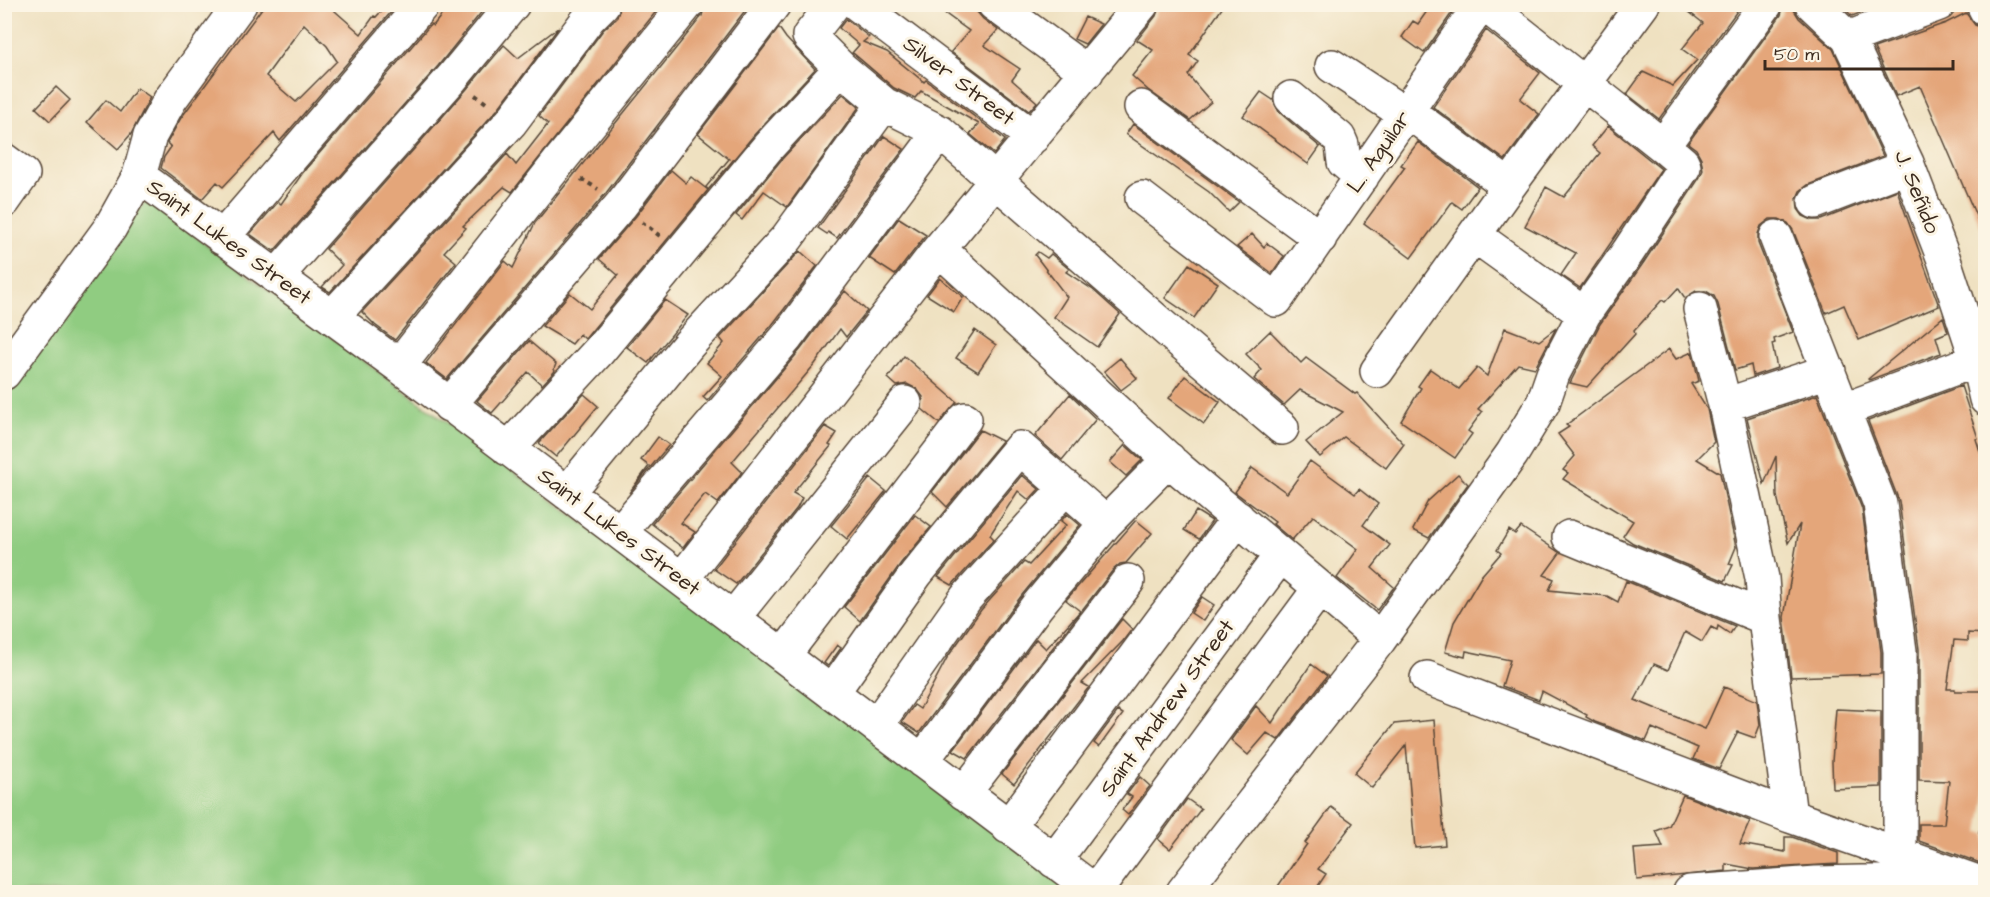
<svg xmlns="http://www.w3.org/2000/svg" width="1990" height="897" viewBox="0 0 1990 897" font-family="'Architects Daughter',sans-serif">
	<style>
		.green { fill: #90cc81; stroke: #667b50; stroke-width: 1.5 }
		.building { fill: #e4a67a; fill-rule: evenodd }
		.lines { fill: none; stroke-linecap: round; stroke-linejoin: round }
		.minor-casing { stroke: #564536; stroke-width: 36 }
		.path { stroke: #564536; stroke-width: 4; stroke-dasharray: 4.5 4.5; stroke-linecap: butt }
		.minor { stroke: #fff; stroke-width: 33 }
		.labels { text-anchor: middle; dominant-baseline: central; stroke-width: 6; stroke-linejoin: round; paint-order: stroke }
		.street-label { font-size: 22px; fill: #3b2a1e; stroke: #fcf5e5 }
	</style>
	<rect width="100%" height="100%" fill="#fcf5e5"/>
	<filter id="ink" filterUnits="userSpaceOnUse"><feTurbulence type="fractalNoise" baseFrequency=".0167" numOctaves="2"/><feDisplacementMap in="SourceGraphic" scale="12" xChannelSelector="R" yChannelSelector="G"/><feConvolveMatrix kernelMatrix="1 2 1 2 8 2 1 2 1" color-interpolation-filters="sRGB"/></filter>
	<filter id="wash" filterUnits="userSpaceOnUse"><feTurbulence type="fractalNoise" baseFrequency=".008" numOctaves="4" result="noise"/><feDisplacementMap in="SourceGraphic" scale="24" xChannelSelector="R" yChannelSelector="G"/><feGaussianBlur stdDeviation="1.35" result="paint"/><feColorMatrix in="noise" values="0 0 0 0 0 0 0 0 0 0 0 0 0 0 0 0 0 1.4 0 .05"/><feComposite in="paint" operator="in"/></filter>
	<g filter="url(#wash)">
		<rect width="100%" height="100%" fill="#efe1c1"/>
		<path class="green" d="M146,200L1082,892H5V398Z"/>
		<g id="blocks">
			<path class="building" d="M265,4H327L361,34L374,16L376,17L388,4H398L280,141L274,133L223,187L217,182L202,199L161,168L164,157L171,147L167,143L181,118ZM304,24L327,46L337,61L296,102L266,76Z
				M450,4H488L438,66L274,251L250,234L278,202L281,204L304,171L431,24L433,26Z
				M621,4H662L512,192L504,187L463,226L466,228L444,252L456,262L395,340L375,325L362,312L507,154L516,165L548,124L539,116L603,30L617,17Z
				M705,4H750L606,193L447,379L426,363L505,261L513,268L535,223L702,16Z
				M932,4H976L977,12L983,19L998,30L984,45L1020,69L1012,80L1037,102L1029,111L951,52L969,31Z
				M1160,4H1225L1189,55L1198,61L1188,75L1211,102L1190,120L1148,90L1132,76L1153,50L1137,40L1156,16Z
				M1432,4H1458L1424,53L1402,37L1413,21L1418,24Z
				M1679,4H1742L1659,119L1627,94L1643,72L1673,86L1697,60L1682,49L1703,23Z
				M1784,4H1794V10L1799,18L1833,49L1883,156L1808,185L1800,191L1797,198L1798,209L1803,216L1812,220H1821L1897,190L1939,306L1859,340L1844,305L1826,313L1793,230L1788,223L1779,219H1770L1761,226L1758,234V243L1793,332L1774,339L1775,343L1772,344L1777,368L1753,376L1751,365L1735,370L1718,304L1714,296L1706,291H1696L1685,298L1678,288L1665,302L1662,300L1634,331L1635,334L1587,387L1570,383L1600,324L1644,262L1700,177L1703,170L1701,158L1696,149L1688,143L1781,15Z
				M1840,4H1884L1852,16Z
				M1966,13L1975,25L1986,29V239L1920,86L1896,96L1874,48L1946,23Z
				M1085,17L1101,24L1085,44L1074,39Z
				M846,19L869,37L863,42L887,52L924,82L926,80L1005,140L994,154L970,134L979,124L921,91L915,98L894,88L854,54L852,53L859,45L839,28Z
				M559,27L497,110L330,292L322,287L342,265L326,249L466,90L504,45L518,58Z
				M779,28L786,38L815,69L754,135L708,190L706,187L729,159L698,134Z
				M1486,30L1540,73L1520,99L1539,114L1505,160L1433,107Z
				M56,87L70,100L50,121L36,108Z
				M137,88L150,97L131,134L118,149L87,122L106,100L120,112Z
				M1261,92L1273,100L1279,112L1320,147L1308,164L1243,116Z
				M843,94L859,107L787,207L764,191L742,220L736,215L782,159Z
				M1133,124L1239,202L1229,212L1209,192L1126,134Z
				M1608,126L1661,169L1580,288L1561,275L1576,253L1525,226L1546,187L1564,197L1600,153L1592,146Z
				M884,136L904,149L837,238L828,232L827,234L818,228Z
				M1418,142L1478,187L1462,209L1452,202L1411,258L1364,223L1405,167L1401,165Z
				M671,170L686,183L691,177L708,190L585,339L580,334L572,344L542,326L570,293L590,309L618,275L599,259L636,216Z
				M899,218L926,235L895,275L869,258Z
				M1252,234L1264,247L1267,243L1284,256L1272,273L1237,247Z
				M800,251L817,266L772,325L707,401L703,397L722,376L707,363L724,343L720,338Z
				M1038,252L1047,258L1051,254L1069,269L1066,272L1092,289L1120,314L1097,347L1054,317L1067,297L1035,255Z
				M1189,264L1218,283L1194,318L1165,298Z
				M940,278L963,297L954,312L927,295Z
				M845,291L867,311L846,337L840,329L815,364L732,462L742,472L718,503L705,494L681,523L695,532L683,548L652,524L801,349Z
				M665,300L688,315L648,363L627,347Z
				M1943,317L1948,332L1936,337L1941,353L1869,380L1868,379Z
				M1505,328L1539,341L1556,328L1535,368L1518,364L1478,409L1482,412L1468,431L1472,434L1455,458L1401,421L1421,388L1418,386L1430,369L1459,389L1477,368L1487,376Z
				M975,330L996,345L978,372L956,358Z
				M1270,331L1301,363L1306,358L1355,394L1357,393L1404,444L1386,468L1344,437L1320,457L1306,442L1343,412L1300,390L1284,405L1254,379L1262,370L1246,354Z
				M529,341L556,364L554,369L555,371L542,385L528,372L492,413L477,401Z
				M1669,349L1676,359L1692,352L1699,381L1691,384L1707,409L1714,442L1697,459L1720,473L1736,547L1729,564L1733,565L1725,581L1633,543L1623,536L1633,521L1563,479L1568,473L1563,470L1575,456L1558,434L1569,427L1566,425Z
				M904,356L957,402L939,423L922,409L923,397L917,389L907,384L897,386L888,378Z
				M1120,358L1137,378L1121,390L1104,371Z
				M1185,376L1220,402L1204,424L1169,398Z
				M1961,386L1978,438L1976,439L1986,470V634L1968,633V641L1954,640L1947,689H1955V691H1986V790L1979,833L1986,834V865L1919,841V824H1944L1949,781L1919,780V649L1899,501L1868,421Z
				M584,394L598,406L556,457L539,443Z
				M1070,394L1096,419L1062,460L1035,436Z
				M1817,395L1862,509L1881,652V674L1791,677L1784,617L1800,524L1788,543L1777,496L1776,456L1764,484L1747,418Z
				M825,426L837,433L829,445L831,446L793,493L802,498L797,508L736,584L714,569Z
				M980,430L1002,441L947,507L932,492Z
				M658,437L669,445L629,493L649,466L641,460Z
				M1125,445L1142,460L1126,476L1110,462Z
				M1310,461L1355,494L1359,489L1378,504L1363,525L1390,545L1372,568L1394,587L1377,610L1337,578L1358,549L1313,516L1292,540L1273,524L1275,522L1235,492L1252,468L1287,493Z
				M1458,474L1468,484L1429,538L1413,530L1428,501Z
				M1022,475L1039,489L1029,500L1018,491L990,535L994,539L952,585L938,577Z
				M870,478L886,491L847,539L831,526Z
				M1196,511L1212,521L1199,539L1184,530Z
				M1067,514L1080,525L1022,595L919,733L902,722L914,705L920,709L947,658L981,610L1024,562L1029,565L1066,525L1061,521Z
				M915,515L931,527L901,563L860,621L844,607Z
				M1136,520L1152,533L1126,563L1120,564L1113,570L967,758L953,750L1036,639L1046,649L1080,611L1066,600Z
				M1521,527L1560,553L1544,575L1554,579L1549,590L1607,596L1618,602L1626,581L1735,626L1730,634L1718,626L1717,630L1711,627L1702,642L1685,632L1668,670L1654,664L1635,700L1705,729L1724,687L1757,701L1760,725L1755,738L1738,732L1719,769L1693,759L1698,748L1652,728L1646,741L1595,722L1586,717L1587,715L1542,691L1539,700L1502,686L1510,660L1466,651L1465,657L1445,652L1454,622L1482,575L1501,553L1497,550L1509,530L1515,534Z
				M1202,597L1214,605L1203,621L1191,613Z
				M1122,619L1132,629L1123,641L1082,683L1089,687L1014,784L1002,774Z
				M837,645L841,648L828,666L824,663Z
				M1311,664L1327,676L1324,680L1278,740L1267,733L1248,755L1231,740L1256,706L1272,723Z
				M1836,709L1881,711V787L1833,789L1832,762Z
				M1118,711L1123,714L1099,747L1094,743Z
				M1434,720L1445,845L1415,848L1406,745L1372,788L1354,773L1394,724Z
				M1140,777L1150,786L1128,815L1122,810L1132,797L1127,794Z
				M1683,795L1750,821L1740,844L1785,852V837H1792L1838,853V864L1753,869L1726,864V871L1637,880L1634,849L1663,847L1656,831L1669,826Z
				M1187,799L1201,809L1170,849L1158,839Z
				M1331,807L1353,823L1318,869L1326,874L1314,892H1274L1307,844L1305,843Z"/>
		</g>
	</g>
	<g filter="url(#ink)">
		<use href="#blocks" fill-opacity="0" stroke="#564536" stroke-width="1.5"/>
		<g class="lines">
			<g class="minor-casing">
				<path id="minor" d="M834,4L809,36L841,68L884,104L940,132L1182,343L1282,428
					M857,4L1033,137
					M994,4L1087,72
					M1484,4L1663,146
					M1812,4L1848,38L1907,163L1943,257L1977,360L1986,399
					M1983,4L1986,10
					M1848,38L1939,4
					M1332,66L1405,114
					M1291,98L1339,138L1342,145L1344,162L1362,177
					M1141,107L1320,238
					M1407,111L1509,186
					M4,160L23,174L4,201
					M139,176L399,366L1096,892
					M1142,198L1276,300L1481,4
					M1815,202L1901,169L1907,163
					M1474,235L1584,314
					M1776,237L1880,504L1900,651V854
					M222,238L423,4
					M939,249L1178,468L1380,639
					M276,277L452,78L513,4
					M1700,309L1725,405L1762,578L1765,618L1790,816
					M332,317L511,122L589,18L603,4
					M399,366L558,163L687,4
					M1377,371L1509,186L1643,4
					M4,373L110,228L139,176L150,136L170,100L240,4
					M449,405L621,205L774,4
					M1725,405L1829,371
					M1843,410L1977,360
					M508,449L599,351L768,147L841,68
					M567,493L689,344L787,238L884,104
					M620,532L787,337L940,132
					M1569,537L1765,618
					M682,579L939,249L1142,4
					M733,618L905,403
					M783,656L965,419
					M1427,678L1790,816L1986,885
					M832,693L916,574L1020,448L1106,523
					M876,726L966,598L1066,487
					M922,761L1037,606L1106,523L1169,459
					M964,793L1128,581
					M1008,827L1238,518
					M1054,861L1281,555
					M1095,892L1320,588
					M1183,892L1380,639L1512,454L1543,403L1553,374L1584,314L1628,252L1684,167L1683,163L1663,146L1766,4
					M1690,892L1816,883L1907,881L1936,892"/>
			</g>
			<path class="path" d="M475,95L489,105
				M581,179L598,189
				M642,222L660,236"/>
			<use href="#minor" class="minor"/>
		</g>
	</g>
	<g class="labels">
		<g class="street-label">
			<text transform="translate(959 81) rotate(37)">Silver Street</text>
			<text transform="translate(1379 152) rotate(-55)">L. Aguilar</text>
			<text transform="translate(1917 192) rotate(68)">J. Señido</text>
			<text transform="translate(229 242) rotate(36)">Saint Lukes Street</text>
			<text transform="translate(619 532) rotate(37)">Saint Lukes Street</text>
			<text transform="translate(1167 708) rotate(-54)">Saint Andrew Street</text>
		</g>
	</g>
	<rect width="1990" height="897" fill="none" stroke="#fcf5e5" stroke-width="24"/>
	<path d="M1765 60v9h188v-9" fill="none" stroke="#3b2a1e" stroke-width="3"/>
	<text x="1774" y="60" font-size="18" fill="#3b2a1e" stroke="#fcf5e5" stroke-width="4.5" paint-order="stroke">50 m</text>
</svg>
